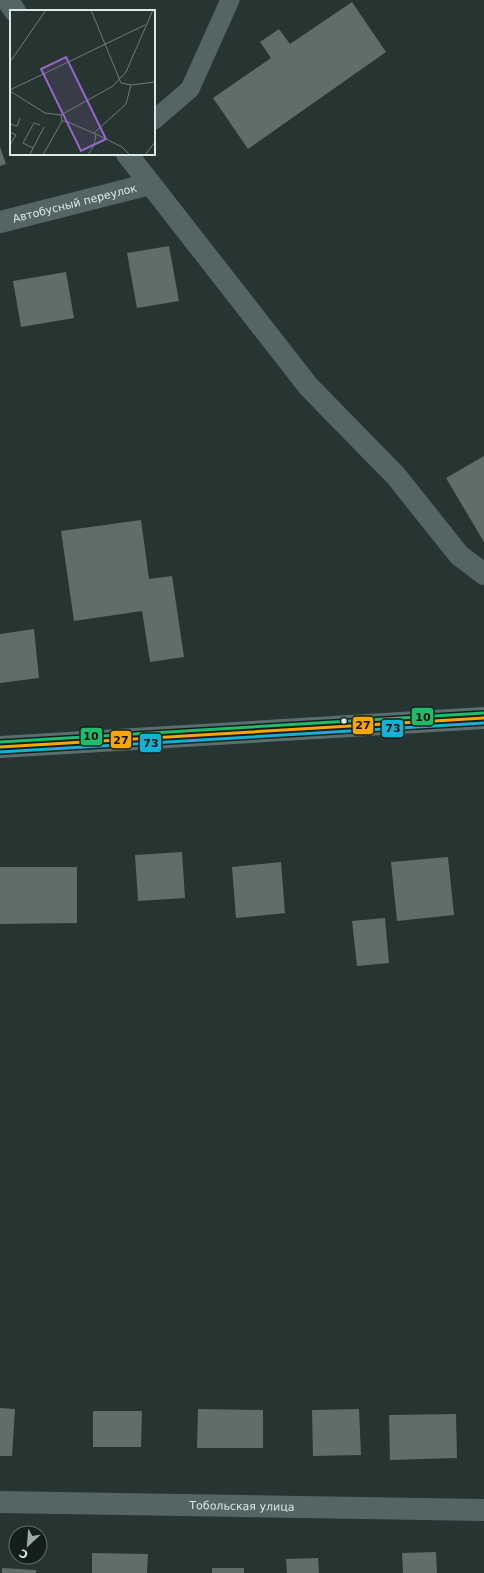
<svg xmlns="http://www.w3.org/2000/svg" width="484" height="1573" viewBox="0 0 484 1573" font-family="'DejaVu Sans',sans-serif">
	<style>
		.building { fill: #606e68 }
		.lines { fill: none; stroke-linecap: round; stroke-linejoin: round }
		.lane { stroke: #556465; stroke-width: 19 }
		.street { stroke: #556465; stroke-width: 22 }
		.secondary { stroke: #5b6e6f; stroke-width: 22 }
		.bus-1-casing { stroke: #141f1d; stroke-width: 6 }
		.bus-2-casing { stroke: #141f1d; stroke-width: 6 }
		.bus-3-casing { stroke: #141f1d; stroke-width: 6 }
		.bus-1 { stroke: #f7a600; stroke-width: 3 }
		.bus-2 { stroke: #13b2d5; stroke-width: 3 }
		.bus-3 { stroke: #20bc6c; stroke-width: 3 }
		.bus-dot { fill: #dbeae7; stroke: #141f1d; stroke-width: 1.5 }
		.labels { text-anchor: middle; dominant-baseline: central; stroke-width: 4; stroke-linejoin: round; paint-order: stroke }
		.street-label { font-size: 11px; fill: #dbeae7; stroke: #141f1d }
		.inset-road { fill: none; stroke: #6e7d7a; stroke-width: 1 }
		.view { fill: #9865cb; fill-opacity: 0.15; stroke: #9865cb; stroke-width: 2 }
		.inset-edge { fill: none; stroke: #dbeae7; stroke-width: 2 }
		.line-badge { stroke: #141f1d; stroke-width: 1.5 }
		.pale-badge-label { font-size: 11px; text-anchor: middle; font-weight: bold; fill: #111 }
	</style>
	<rect width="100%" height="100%" fill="#263532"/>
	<path class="building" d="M352,2L386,52L248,149L213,98L271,58L260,42L279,29L290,44Z
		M0,147L6,164L0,166Z
		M169,246L179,301L137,308L127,253Z
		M66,272L74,318L21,327L13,281Z
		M484,456V542L446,478Z
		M141,520L149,579L172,576L184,657L150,662L142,611L74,621L61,531Z
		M34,629L39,678L0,683V634Z
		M182,852L185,898L138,901L135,855Z
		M448,857L454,915L397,921L391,862Z
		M281,862L285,913L236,918L232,867Z
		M0,867H77V923L0,924Z
		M385,918L389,963L357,966L352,921Z
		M0,1408L15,1409L12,1456H0Z
		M198,1409L263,1410V1448H197Z
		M359,1409L361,1455L313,1456L312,1410Z
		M93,1411H142L141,1447H93Z
		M456,1414L457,1458L390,1460L389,1415Z
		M436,1552L437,1573H403L402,1553Z
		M92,1553L148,1554L147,1573H92Z
		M318,1558L319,1573H287L286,1559Z
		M2,1568L36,1570V1573H2Z
		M212,1568H244V1573H212Z"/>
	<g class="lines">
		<path class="lane" d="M154,120L190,89L230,0"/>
		<g class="street">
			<path d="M7,0L15,11"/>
			<path d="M127,154L309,387L396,476L459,555L484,574"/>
			<path id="s1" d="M0,222L150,184"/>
			<path id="s2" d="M0,1502L484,1510"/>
		</g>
		<path class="secondary" d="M0,747L484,718"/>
		<g class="bus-1-casing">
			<path id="bus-1" d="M0,747L484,718"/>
		</g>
		<g class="bus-2-casing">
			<path id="bus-2" d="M0,752L484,723"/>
		</g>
		<g class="bus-3-casing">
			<path id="bus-3" d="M0,742L484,713"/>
		</g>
		<use href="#bus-1" class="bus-1"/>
		<use href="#bus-2" class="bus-2"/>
		<use href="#bus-3" class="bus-3"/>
	</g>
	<circle class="bus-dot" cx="344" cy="721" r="3.5"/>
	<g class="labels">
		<g class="street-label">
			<text stroke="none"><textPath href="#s1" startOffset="77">Автобусный переулок</textPath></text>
			<text stroke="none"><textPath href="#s2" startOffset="242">Тобольская улица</textPath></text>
		</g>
	</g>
	<g transform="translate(10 10)">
		<rect width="145" height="145" fill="#263532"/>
		<path class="inset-road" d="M81,0L111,73L121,75L145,72M0,52L36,0M0,80L135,15M0,81L35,103L51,105L103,76L116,62L143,0M52,111L58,112L90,126L112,137L120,145M0,114L7,116L10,108M0,122L6,125L0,135M84,123L116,94L121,75M23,138L13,133L24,113L30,115M22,145L20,144L34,117M33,145L52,111L51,105M78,145L84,135L86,124M135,145L145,132"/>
		<path class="view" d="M56,47L96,129L71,141L31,59Z"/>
		<rect width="145" height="145" class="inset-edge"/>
	</g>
	<g class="line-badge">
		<rect x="411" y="707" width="23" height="19" rx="4" fill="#20bc6c"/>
		<rect x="352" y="716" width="22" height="19" rx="4" fill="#f7a600"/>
		<rect x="381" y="719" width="23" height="19" rx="4" fill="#13b2d5"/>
		<rect x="80" y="727" width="23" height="19" rx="4" fill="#20bc6c"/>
		<rect x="110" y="730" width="22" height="19" rx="4" fill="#f7a600"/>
		<rect x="139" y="733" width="23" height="20" rx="4" fill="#13b2d5"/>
	</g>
	<g class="pale-badge-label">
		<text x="423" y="721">10</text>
		<text x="363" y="729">27</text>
		<text x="393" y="732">73</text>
		<text x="91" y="740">10</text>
		<text x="121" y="744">27</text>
		<text x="151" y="747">73</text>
	</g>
	<g transform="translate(28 1545) rotate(206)"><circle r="19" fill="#141f1d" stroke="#64706e"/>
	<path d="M0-3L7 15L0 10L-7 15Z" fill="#9caba8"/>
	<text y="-6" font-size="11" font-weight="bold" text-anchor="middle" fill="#dbeae7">С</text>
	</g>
</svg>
